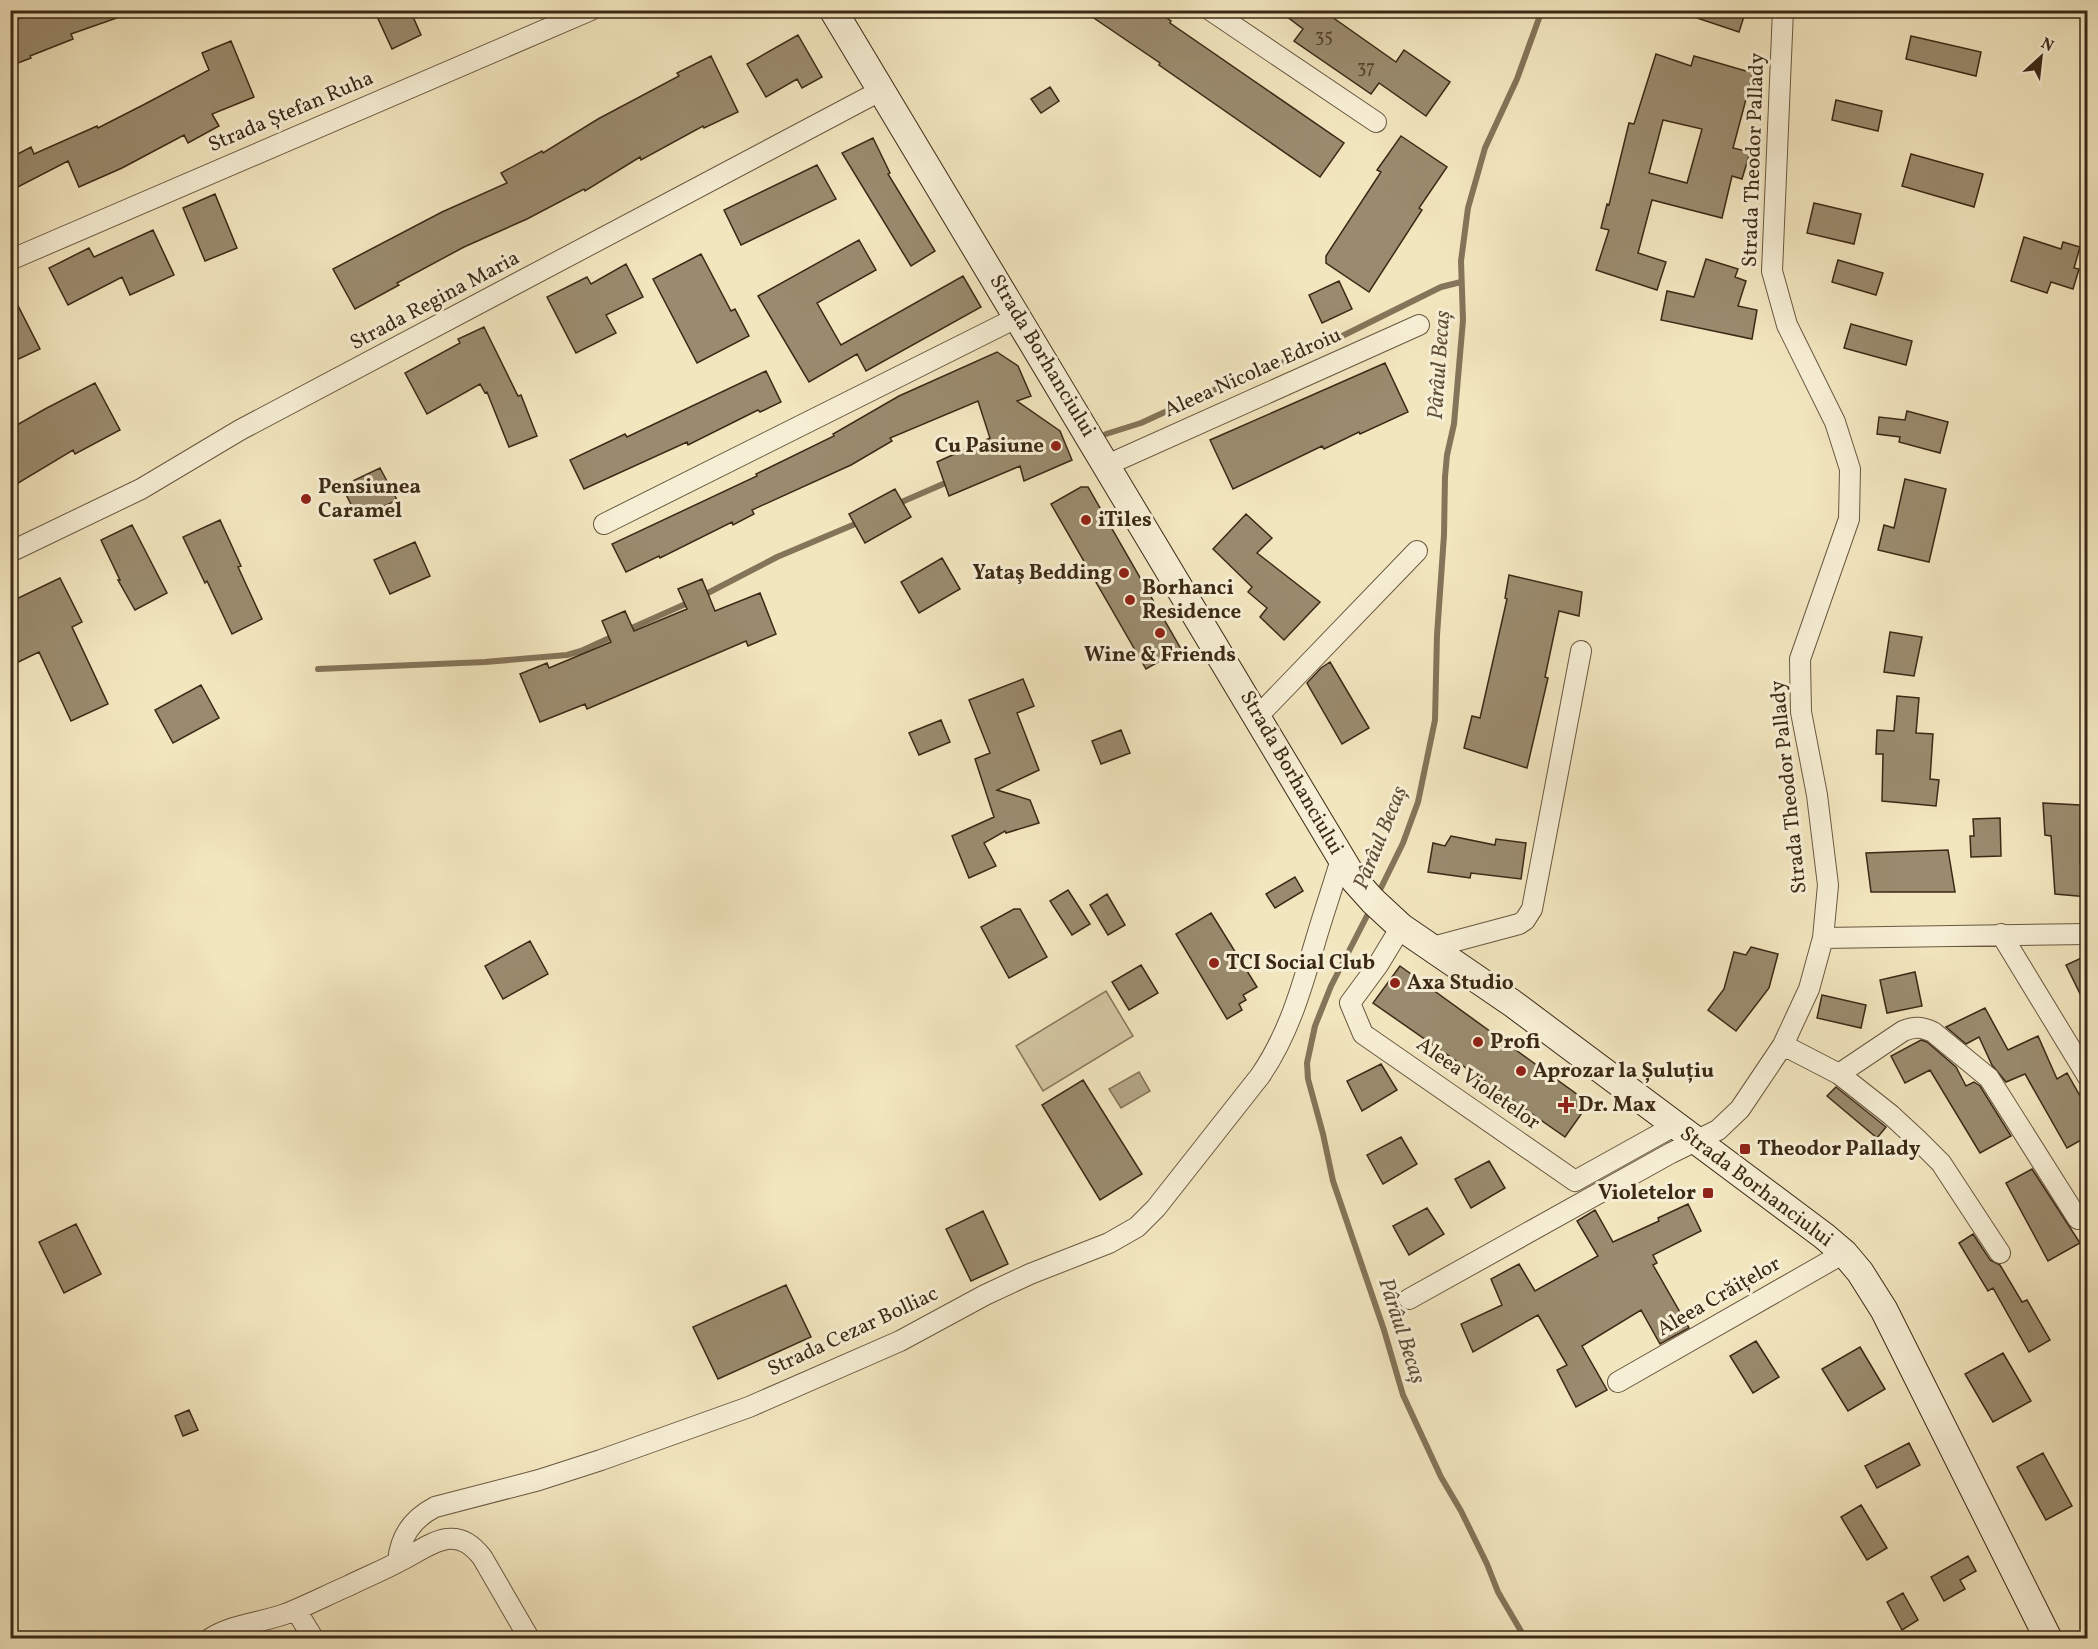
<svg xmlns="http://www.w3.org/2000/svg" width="2098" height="1649" viewBox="0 0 2098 1649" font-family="Vollkorn,serif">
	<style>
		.green { fill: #d3c6a2; stroke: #87785c; stroke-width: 1.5 }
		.water { fill: #b4a686; stroke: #847459; stroke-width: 1.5 }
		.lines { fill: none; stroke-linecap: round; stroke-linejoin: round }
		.stream { stroke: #847459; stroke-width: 6 }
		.building { fill: #9a8b6e; stroke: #3b2916; stroke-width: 1.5; fill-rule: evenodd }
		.street-casing { stroke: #695840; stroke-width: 22 }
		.secondary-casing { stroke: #3b2916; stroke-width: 29 }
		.street { stroke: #f7efd5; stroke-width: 20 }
		.secondary { stroke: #f7efd5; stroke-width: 27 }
		.poi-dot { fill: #8f2418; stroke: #f7efd5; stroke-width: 2 }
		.labels { text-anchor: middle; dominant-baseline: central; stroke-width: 6; stroke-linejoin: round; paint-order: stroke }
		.number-label { font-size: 18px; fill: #53422c }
		.street-label { font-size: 21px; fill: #3b2916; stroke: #f7efd5 }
		.poi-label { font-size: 21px; font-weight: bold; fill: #3b2916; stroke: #f7efd5; text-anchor: start }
		.water-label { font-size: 22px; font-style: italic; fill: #5f4e38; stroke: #f7efd5 }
	</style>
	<rect width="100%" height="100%" fill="#f2e6bf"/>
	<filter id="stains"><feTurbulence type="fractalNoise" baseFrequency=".00333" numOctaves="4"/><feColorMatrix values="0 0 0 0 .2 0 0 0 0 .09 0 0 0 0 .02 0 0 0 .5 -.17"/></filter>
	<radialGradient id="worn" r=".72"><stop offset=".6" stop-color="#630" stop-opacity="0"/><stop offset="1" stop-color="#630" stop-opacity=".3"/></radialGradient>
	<path class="green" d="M1106,991L1133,1036L1043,1091L1016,1046Z"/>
	<path class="water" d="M1139,1072L1150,1091L1121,1108L1109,1089Z"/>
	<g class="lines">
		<path class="stream" d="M1106,434L1141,423L1204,394L1318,348L1441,287L1461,282
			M897,504L950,481
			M702,596L777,557L860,522
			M625,631L690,602
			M318,669L485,662L567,655L581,651L616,635
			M1377,896L1403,843L1418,802L1435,720L1437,635L1444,535L1445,477L1447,455L1454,424L1463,320L1461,261L1468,208L1485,148L1517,79L1542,10
			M1371,908L1331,986L1315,1026L1307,1063L1308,1079L1323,1134L1333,1181L1384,1330L1403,1395L1441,1477L1461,1511L1487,1564L1498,1592L1525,1638"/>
	</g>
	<path class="building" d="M41,10H131V13L71,34L73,39L30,56L31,58L10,66V22Z
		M374,10H410L421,35L392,49Z
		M1082,10H1156L1171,21L1170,23L1344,143L1320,177L1159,65L1160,63Z
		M1278,10H1322L1396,62L1404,50L1450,82L1426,116L1379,83L1371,94L1294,41L1303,29Z
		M1685,10H1746L1739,32L1685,14Z
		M798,35L822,77L802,88L797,79L766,97L747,64Z
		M1911,36L1981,52L1976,76L1906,59Z
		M231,41L254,97L212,114L219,126L188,143L184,135L122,168L79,187L68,161L10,191V158L31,147L34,154L97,126L98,128L145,104L209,70L202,53Z
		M1656,54L1691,66L1694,56L1753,73L1733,148L1750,152L1742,179L1732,176L1722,218L1652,200L1638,253L1666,262L1657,290L1596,270L1609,230L1601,228L1607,204L1609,205L1629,123L1634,124ZM1663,120L1702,129L1687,183L1649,173Z
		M711,56L738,112L704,128L703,126L641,160L640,157L585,191L584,189L527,219L464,247L397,283L399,285L355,309L333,269L442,212L507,183L501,173L542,151L543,153L598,119L679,76L677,73Z
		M1050,87L1059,101L1041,113L1031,99Z
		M1836,100L1882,111L1878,131L1832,120Z
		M1401,136L1447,167L1419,208L1422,210L1369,292L1326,263V256L1381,172L1377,170Z
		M873,138L890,173L888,174L935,251L911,266L842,153Z
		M1911,154L1983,174L1974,207L1902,186Z
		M817,165L836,199L741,245L724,210Z
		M215,194L237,248L205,261L183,208Z
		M1814,203L1861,214L1854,244L1807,233Z
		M153,230L174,275L130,295L122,277L68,305L49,268L89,248L94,257Z
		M2024,237L2061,249L2063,242L2080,247L2074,268L2079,269L2073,289L2051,282L2047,293L2011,281Z
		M859,240L876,270L817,303L841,345L963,276L981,307L866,371L857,354L809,382L758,296Z
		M701,254L731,311L735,309L749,336L697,363L653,279Z
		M1706,259L1738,269L1735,277L1746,281L1738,306L1757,310L1752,339L1661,320L1667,291L1694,297Z
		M1838,260L1883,273L1876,295L1832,282Z
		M626,264L643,297L606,315L616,333L576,353L547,297L587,277L591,284Z
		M1339,281L1352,309L1322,323L1309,295Z
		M10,290L40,349L10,363Z
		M1851,324L1912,341L1906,365L1844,348Z
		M484,327L518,396L521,395L537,436L509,447L487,392L485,393L480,384L427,414L405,373L460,343L458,339Z
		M997,352L1018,366L1031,396L1017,401L1060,431L1072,460L1024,481L1020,466L949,496L937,462L990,438L978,401L890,438L892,441L851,465L752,510L754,514L733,525L732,522L660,558L659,556L626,572L612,544L757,476L756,474L834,436L833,434L899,396Z
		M1385,363L1408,412L1360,434L1359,432L1324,449L1322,446L1233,489L1210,440Z
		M766,371L781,402L760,412L758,410L688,445L687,442L584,489L570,460L625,434L627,437Z
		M95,383L120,430L75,454L73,450L10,488V429L45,409Z
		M1907,411L1948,422L1940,453L1899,442L1900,437L1877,434L1879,417L1905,420Z
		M380,468L397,500L358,519L342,486Z
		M1905,479L1946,489L1929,562L1878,550L1884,525L1894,528Z
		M1081,487H1088L1181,649L1146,669L1051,504Z
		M895,489L911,517L865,543L849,514Z
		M1246,514L1272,538L1257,553L1320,602L1284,640L1260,617L1267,608L1248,592L1252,587L1213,549Z
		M220,520L241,566L238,567L262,619L232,634L207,581L205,583L183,537Z
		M132,525L167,593L135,610L118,580H120L101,540Z
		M415,542L430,576L390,594L374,560Z
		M942,558L960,589L919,613L901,582Z
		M1509,575L1582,592L1579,616L1559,611L1545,677L1548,678L1527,768L1464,748L1472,716L1480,718L1507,599L1505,598Z
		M60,578L82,622L72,627L108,704L71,721L39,652L10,666V602Z
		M702,579L715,611L760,593L776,634L748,646L746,641L587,709L585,704L540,722L520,674L547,663L549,668L611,642L602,621L625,611L634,631L687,609L678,589Z
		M1890,632L1922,637L1914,676L1884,672Z
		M1330,662L1369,728L1342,744L1307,683L1321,668Z
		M1023,679L1034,706L1017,713L1039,770L997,790L1030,800L1039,823L1006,833L1005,831L984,843L996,866L969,878L952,836L994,817L975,759L990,753L969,700Z
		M201,685L219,718L173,743L155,710Z
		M1897,696L1919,698L1916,733L1933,734L1930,779L1939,780L1936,806L1882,801L1883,754H1876L1877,730L1894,731Z
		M941,720L950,742L919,755L909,733Z
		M1121,730L1130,753L1101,764L1092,741Z
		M2043,803L2080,805V863H2088V897L2055,894L2051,836L2045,835Z
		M2000,818L2001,856L1971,857L1970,836H1974L1973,819Z
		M1451,836L1495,845L1496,839L1526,843L1521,879L1471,873L1470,878L1428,872L1433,843L1445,846Z
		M1948,850L1955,892H1871L1866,853Z
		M1295,877L1303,891L1275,908L1266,894Z
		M1068,890L1090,924L1072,935L1050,901Z
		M1107,894L1125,925L1108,935L1090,905Z
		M1014,909H1020L1047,957L1009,978L981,927Z
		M1211,913L1257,987L1243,995L1246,1000L1239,1004L1242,1010L1227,1019L1176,934Z
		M530,941L548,974L503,999L485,966Z
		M1751,947L1778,954L1769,988L1736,1031L1708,1010L1724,989L1734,952L1746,955Z
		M2088,955V1010L2066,965Z
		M1141,965L1158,993L1129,1010L1112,982Z
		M1400,966L1589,1103L1565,1137L1373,1003Z
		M1915,972L1922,1006L1887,1013L1880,980Z
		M1822,995L1866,1005L1861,1028L1817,1018Z
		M1985,1008L2008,1050L2038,1036L2057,1079L2067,1073L2088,1110V1136L2067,1148L2025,1074L2006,1082L1992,1065L1979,1037L1966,1044L1946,1027Z
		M1921,1040L1927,1042L1956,1067L1966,1086L1974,1082L1980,1086L2011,1136L1980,1153L1930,1070L1905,1083L1891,1056Z
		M1381,1064L1397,1090L1362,1111L1347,1081Z
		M1083,1080L1142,1174L1100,1200L1042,1105Z
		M1836,1087L1886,1127L1877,1138L1827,1096Z
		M1401,1137L1417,1164L1383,1184L1367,1155Z
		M1489,1161L1505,1188L1471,1208L1455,1179Z
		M2032,1169L2080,1243L2048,1261L2006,1183Z
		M1688,1204L1701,1231L1653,1255L1657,1263L1653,1265L1689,1328L1660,1344L1641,1310L1582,1346L1607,1390L1576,1407L1557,1370L1567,1365L1538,1315L1473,1352L1461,1324L1502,1305L1491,1279L1519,1264L1535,1291L1598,1256L1577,1221L1595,1210L1613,1242L1659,1221L1658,1218Z
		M1427,1208L1444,1234L1409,1255L1393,1226Z
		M983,1211L1008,1264L971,1281L946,1229Z
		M76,1224L101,1274L64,1293L39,1242Z
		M1973,1234L1990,1260L2000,1265L2022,1302L2027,1300L2050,1340L2029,1352L1993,1288L1988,1291L1959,1243Z
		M786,1285L811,1337L718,1379L693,1327Z
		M1756,1341L1779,1377L1753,1393L1730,1356Z
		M1860,1347L1885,1389L1848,1411L1822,1369Z
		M2003,1353L2031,1401L1993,1422L1965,1374Z
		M189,1410L198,1430L183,1436L175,1416Z
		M1909,1443L1920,1465L1877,1488L1865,1466Z
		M2043,1453L2072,1506L2046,1520L2017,1467Z
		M1861,1505L1887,1548L1867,1560L1841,1517Z
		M1968,1556L1976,1571L1960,1580L1965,1589L1944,1601L1931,1577Z
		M1903,1593L1918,1620L1902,1630L1887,1602Z"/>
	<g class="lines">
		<g class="street-casing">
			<path id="street" d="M1210,10L1376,122
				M10,260L591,10
				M1107,465L1419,325
				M604,524L1018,317
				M10,552L141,489L240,430L880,91
				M1257,717L1417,551
				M1401,927L1378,965L1350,1003L1363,1034L1575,1181L1674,1126
				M2001,934L2088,1077
				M1823,938L2088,934
				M1433,947L1519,924L1525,920L1532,909L1581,651
				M1783,1045L1839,1074L1891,1115L1918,1140L1941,1163L2000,1253
				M1839,1074L1903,1031C1915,1026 1922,1027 1933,1032L1989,1078L2078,1219
				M1409,1299L1671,1153L1718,1130L1740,1109L1783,1045L1809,989L1823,938L1828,885L1817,795L1801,712L1800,659L1849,519L1850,469L1835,422L1787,325L1772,271L1783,10
				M1618,1382L1844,1253
				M398,1562C400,1536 412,1519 435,1507L539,1480L601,1460L749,1407L900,1341L985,1295L1030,1274L1109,1243L1137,1227L1156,1208L1260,1076C1289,1034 1302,987 1316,939C1324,912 1333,886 1341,859
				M296,1610L313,1638
				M211,1638C234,1624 260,1623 285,1614C306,1606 327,1595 348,1586C366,1577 384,1570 402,1560C416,1553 432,1541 447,1539C463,1537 473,1546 482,1557L529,1638"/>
		</g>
		<g class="secondary-casing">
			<path id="secondary" d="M833,10L1355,881L1373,901L1401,927L1512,1003L1824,1236L1844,1253L1860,1272L1884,1310L2048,1638"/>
		</g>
		<use href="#street" class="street"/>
		<use href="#secondary" class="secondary"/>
	</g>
	<g class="poi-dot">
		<circle cx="1056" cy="446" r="6"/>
		<circle cx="306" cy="499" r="6"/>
		<circle cx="1086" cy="520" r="6"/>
		<circle cx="1124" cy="573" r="6"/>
		<circle cx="1130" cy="600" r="6"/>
		<circle cx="1160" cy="633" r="6"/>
		<circle cx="1214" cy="963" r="6"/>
		<circle cx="1395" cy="983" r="6"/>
		<circle cx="1478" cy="1042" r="6"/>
		<circle cx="1521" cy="1071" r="6"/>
		<path d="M1563 1096h6v6h6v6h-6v6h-6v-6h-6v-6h6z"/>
		<rect x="1739" y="1143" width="12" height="12" rx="3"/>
		<rect x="1702" y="1187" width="12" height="12" rx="3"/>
	</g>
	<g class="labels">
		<g class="number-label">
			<text x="1324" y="37">35</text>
			<text x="1366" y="68">37</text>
		</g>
		<g class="street-label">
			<text transform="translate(291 112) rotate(-23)">Strada Ștefan Ruha</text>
			<text transform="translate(1754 160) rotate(-88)">Strada Theodor Pallady</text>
			<text transform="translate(435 301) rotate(-28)">Strada Regina Maria</text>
			<text transform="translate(1042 356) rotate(59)">Strada Borhanciului</text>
			<text transform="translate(1253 373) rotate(-24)">Aleea Nicolae Edroiu</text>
			<text transform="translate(1291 773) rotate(60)">Strada Borhanciului</text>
			<text transform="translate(1789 787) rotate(-96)">Strada Theodor Pallady</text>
			<text transform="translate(1478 1084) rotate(35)">Aleea Violetelor</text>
			<text transform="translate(1756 1187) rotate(37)">Strada Borhanciului</text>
			<text transform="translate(1719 1297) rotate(-30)">Aleea Crăițelor</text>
			<text transform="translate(853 1332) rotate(-25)">Strada Cezar Bolliac</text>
		</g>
		<g class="poi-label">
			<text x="1044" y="446" text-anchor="end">Cu Pasiune</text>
			<text x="318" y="487">Pensiunea<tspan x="318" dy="24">Caramel</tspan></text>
			<text x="1098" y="520">iTiles</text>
			<text x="1112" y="573" text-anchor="end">Yataş Bedding</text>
			<text x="1142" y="588">Borhanci<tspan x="1142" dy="24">Residence</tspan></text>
			<text x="1160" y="655" text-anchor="middle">Wine &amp; Friends</text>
			<text x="1226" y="963">TCI Social Club</text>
			<text x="1407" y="983">Axa Studio</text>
			<text x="1490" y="1042">Profi</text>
			<text x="1533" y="1071">Aprozar la Șuluțiu</text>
			<text x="1578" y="1105">Dr. Max</text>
			<text x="1757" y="1149">Theodor Pallady</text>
			<text x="1696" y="1193" text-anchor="end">Violetelor</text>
		</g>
		<g class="water-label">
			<text transform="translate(1440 365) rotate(-86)">Pârâul Becaș</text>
			<text transform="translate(1381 838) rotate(-68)">Pârâul Becaș</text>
			<text transform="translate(1401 1331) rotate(72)">Pârâul Becaș</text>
		</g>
	</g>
	<rect width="2098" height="1649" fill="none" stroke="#f2e6bf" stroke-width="36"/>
	<rect x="12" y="12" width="2074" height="1625" fill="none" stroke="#3b2916" stroke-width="3"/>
	<rect x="18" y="18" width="2062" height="1613" fill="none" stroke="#3b2916" stroke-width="1.5"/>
	<g transform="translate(2041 57) rotate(27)" stroke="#f7efd5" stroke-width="4.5" paint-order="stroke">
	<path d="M0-4.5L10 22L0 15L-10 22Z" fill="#3b2916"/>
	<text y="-9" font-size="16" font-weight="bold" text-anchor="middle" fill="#3b2916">N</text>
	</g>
	<rect width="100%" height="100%" filter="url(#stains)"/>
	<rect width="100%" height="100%" fill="url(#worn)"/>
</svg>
